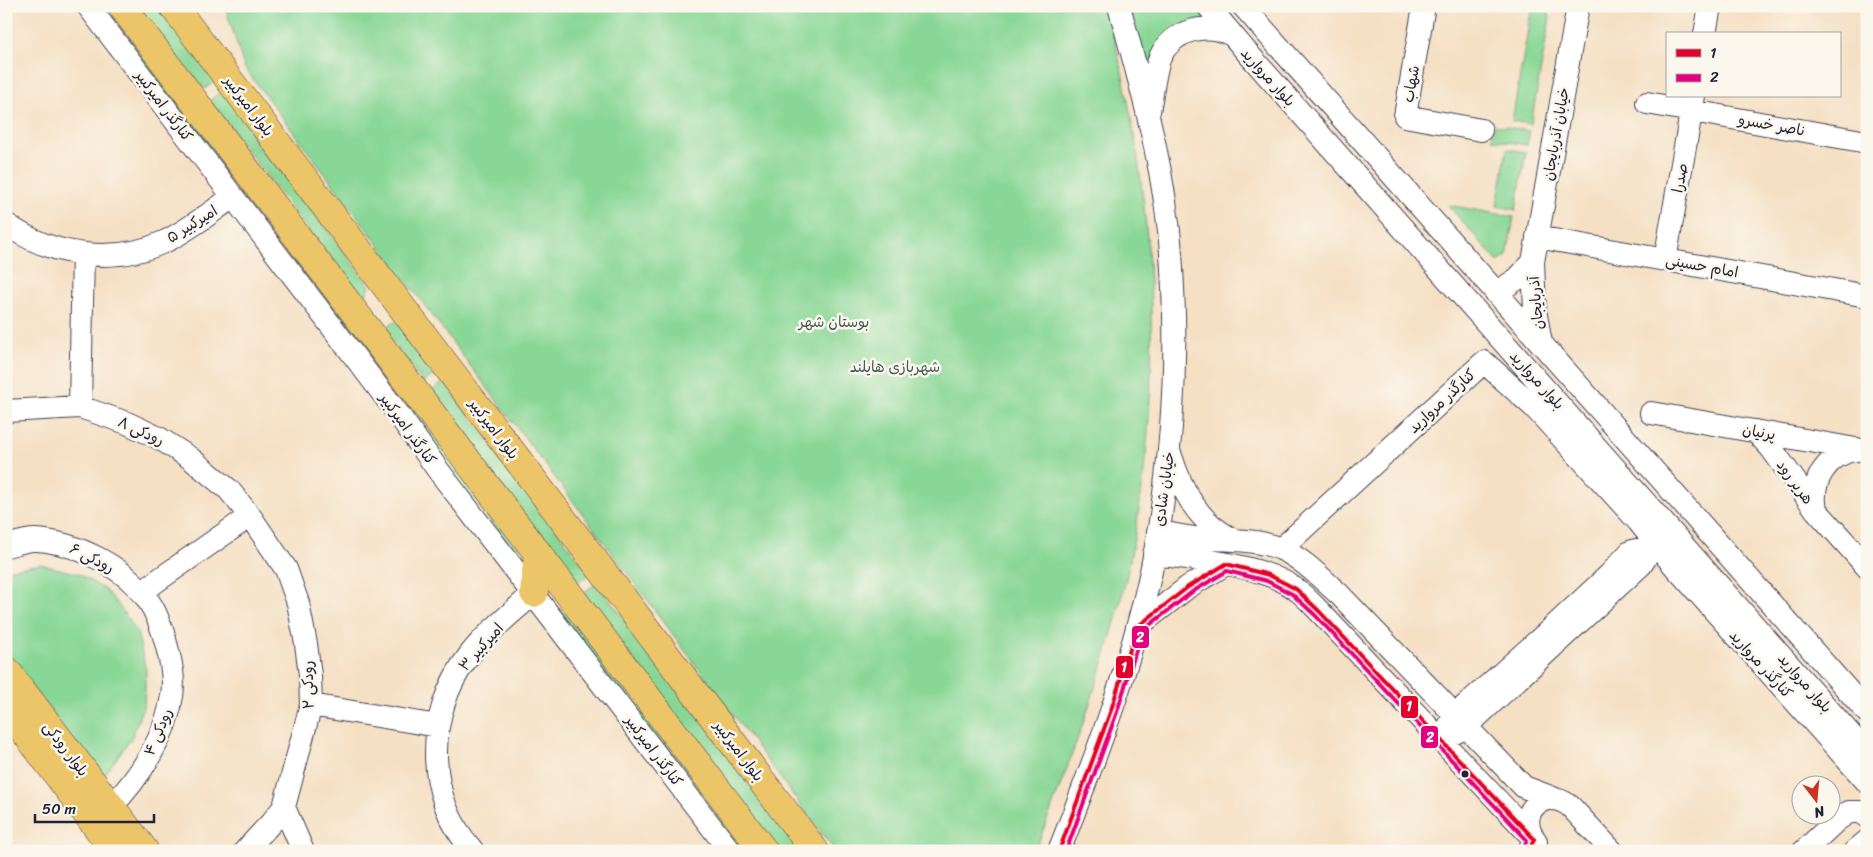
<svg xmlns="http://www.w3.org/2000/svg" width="1873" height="857" viewBox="0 0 1873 857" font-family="Sriracha,'Playpen Sans Arabic',sans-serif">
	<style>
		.green { fill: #89d796; stroke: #567c68 }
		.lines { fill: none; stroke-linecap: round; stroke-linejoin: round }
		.minor-casing { stroke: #423e50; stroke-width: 24 }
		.major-casing { stroke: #423e50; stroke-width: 29 }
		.minor { stroke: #fff; stroke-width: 22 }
		.major { stroke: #edc569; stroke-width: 28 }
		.bus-1-casing { stroke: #fbf7ec; stroke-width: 8 }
		.bus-2-casing { stroke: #fbf7ec; stroke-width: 8 }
		.bus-1 { stroke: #e4002b; stroke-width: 4 }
		.bus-2 { stroke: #e5007d; stroke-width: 4 }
		.bus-dot { fill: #22223b; stroke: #fbf7ec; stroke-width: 2 }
		.labels { text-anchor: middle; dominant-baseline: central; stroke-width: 5; stroke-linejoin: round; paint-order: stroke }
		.street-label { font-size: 15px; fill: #22223b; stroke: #fbf7ec }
		.park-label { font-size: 15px; fill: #415856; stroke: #fbf7ec }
		.line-badge { stroke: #fbf7ec; stroke-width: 2 }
		.badge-label { font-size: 14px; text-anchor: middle; font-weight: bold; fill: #fff }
	</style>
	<rect width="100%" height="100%" fill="#fbf7ec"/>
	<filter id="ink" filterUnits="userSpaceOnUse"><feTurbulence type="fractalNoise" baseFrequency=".02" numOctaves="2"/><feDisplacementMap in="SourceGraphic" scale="10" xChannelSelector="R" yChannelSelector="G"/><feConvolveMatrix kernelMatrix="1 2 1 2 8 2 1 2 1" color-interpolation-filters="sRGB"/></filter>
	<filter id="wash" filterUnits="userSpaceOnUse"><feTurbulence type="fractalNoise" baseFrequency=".0096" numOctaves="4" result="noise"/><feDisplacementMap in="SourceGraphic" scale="20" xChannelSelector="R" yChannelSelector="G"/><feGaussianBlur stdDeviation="1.12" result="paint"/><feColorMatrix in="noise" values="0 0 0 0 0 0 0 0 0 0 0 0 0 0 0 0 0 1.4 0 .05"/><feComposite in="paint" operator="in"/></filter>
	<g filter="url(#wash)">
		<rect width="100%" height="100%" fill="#f5e0c4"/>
		<path class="green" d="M99,6H107L183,105L177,110Z
			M137,6H158L215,81L202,91Z
			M225,6H1106C1156,192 1168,390 1126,579C1104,672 1070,762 1035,851H835L591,525L244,67Z
			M1128,6H1200L1212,19L1144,70Z
			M1532,6L1547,9L1550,17L1531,124L1512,121Z
			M222,91L370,286L366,294L358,295L209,101Z
			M190,115L405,397L399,401L184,119Z
			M1495,125L1530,131L1527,145L1492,139Z
			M1507,149L1526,152L1516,210L1497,206Z
			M1448,205L1514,217L1507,256L1498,262Z
			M393,322L398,323L437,372L423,383L386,332L387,327Z
			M444,382L590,574L576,584L430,392Z
			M412,406L530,562L529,572L406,411Z
			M40,564L79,574L105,590L119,606L137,632L146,670L144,704L132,737L102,778L6,653V570Z
			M597,583L800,851H779L583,593Z
			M564,607L749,851H740L559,612Z"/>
	</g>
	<g filter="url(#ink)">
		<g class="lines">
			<g class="minor-casing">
				<path id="minor" d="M88,6L396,411L438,470L730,851
					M1208,6L1245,50L1867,753
					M1243,6L1867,712
					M1424,6L1405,116L1481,130
					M1705,34L1710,6
					M1647,103L1867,142
					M1149,111C1152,96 1155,69 1160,57C1173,30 1205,22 1230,34
					M6,224C52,257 115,265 166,241C190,229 211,212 233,197
					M1537,237L1867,296
					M1665,260L1694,96
					M1496,293L1517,279L1533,262
					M1541,343L1535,310L1533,262L1578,6
					M80,407L83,254
					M6,411L80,407L127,423L159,438L190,458L229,490L250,516L286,569L298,603L306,644L310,675L311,705L284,807L271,823L245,851
					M1651,413L1867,451
					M1755,431L1771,448L1816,510L1867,567
					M1171,456C1182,491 1198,522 1232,539
					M1816,510C1810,480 1827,455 1857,449
					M1158,532C1173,534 1189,538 1204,539C1229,540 1257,539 1281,549C1303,559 1321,578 1339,594L1524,787L1553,798
					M6,546C16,544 27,539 36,540C76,542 130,569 151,605C160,620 165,638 169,655C172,667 174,683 172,696C166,737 139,778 111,807
					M1281,549L1484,362L1534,407L1638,521L1670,561L1867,782
					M1636,550L1643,553L1645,559L1641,565L1466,727L1441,740L1455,715L1551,629L1610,574L1630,552Z
					M1154,554C1195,559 1264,564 1297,590C1305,596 1312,604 1319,611L1534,839L1529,851
					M141,592L250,516
					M1137,627L1188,587L1226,564
					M311,705L438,726
					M284,807L303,851
					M1536,841C1514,815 1543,785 1570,806L1612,851
					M473,851C424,796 425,714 468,657C486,633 512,613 534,593
					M1059,851C1097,754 1135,655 1155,552C1169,473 1176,394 1174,314C1173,284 1172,253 1168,223C1159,149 1139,78 1119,6
					M1804,851L1837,820L1849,812H1861L1867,817
					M1855,851L1867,841"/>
			</g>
			<g class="major-casing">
				<path id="major" d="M122,6L764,851
					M173,6L815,851
					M534,593L538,553
					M6,670L145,851
					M6,707L115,851"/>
			</g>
			<use href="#minor" class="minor"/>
			<use href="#major" class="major"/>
			<g class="bus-1-casing">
				<path id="bus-1" d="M1059,851L1111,710L1137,627L1188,587L1226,564L1269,575L1296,589L1319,611L1534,839L1529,851"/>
			</g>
			<g class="bus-2-casing">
				<path id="bus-2" d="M1066,851L1117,712L1142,631L1192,592L1227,571L1267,581L1292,594L1315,615L1527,840L1523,849"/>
			</g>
			<use href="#bus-1" class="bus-1"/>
			<use href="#bus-2" class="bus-2"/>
		</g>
	</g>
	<circle class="bus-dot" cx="1465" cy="774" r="4.5"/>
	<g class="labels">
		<g class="street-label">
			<text transform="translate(1268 77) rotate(48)">بلوار مروارید</text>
			<text transform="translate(1411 84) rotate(-80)">شهاب</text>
			<text transform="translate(164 106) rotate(53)">کنارگذر امیرکبیر</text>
			<text transform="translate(249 106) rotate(53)">بلوار امیرکبیر</text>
			<text transform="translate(1772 125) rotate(10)">ناصر خسرو</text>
			<text transform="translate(1556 134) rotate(-80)">خیابان آذربایجان</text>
			<text transform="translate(1680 178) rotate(-80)">صدرا</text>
			<text transform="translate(192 224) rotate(-32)">امیرکبیر ۵</text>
			<text transform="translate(1702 266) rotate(10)">امام حسینی</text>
			<text transform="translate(1536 303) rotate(-95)">آذربایجان</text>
			<text transform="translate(1537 380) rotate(48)">بلوار مروارید</text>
			<text transform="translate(1442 401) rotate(-43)">کنارگذر مروارید</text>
			<text transform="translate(408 429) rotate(54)">کنارگذر امیرکبیر</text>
			<text transform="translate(494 429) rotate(53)">بلوار امیرکبیر</text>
			<text transform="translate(141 431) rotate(25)">رودکی ۸</text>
			<text transform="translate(1759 432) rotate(10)">پرنیان</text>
			<text transform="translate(1795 482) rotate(54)">هریر رود</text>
			<text transform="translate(1164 489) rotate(-82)">خیابان شادی</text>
			<text transform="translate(92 558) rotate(27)">رودکی ۶</text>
			<text transform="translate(481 647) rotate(-48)">امیرکبیر ۳</text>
			<text transform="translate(1761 664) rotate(48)">کنارگذر مروارید</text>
			<text transform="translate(1805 683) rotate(49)">بلوار مروارید</text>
			<text transform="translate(308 685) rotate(-91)">رودکی ۲</text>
			<text transform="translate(158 732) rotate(-67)">رودکی ۴</text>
			<text transform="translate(66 749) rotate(53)">بلوار رودکی</text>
			<text transform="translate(654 751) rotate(53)">کنارگذر امیرکبیر</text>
			<text transform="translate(739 751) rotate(53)">بلوار امیرکبیر</text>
		</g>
		<g class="park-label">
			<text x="834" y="322">بوستان شهر</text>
			<text x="895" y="367">شهربازی هایلند</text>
		</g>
	</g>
	<g class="line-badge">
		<rect x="1131" y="625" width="19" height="24" rx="5" fill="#e5007d"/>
		<rect x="1115" y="655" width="19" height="24" rx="5" fill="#e4002b"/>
		<rect x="1400" y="695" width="19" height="24" rx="5" fill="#e4002b"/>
		<rect x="1420" y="725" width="19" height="24" rx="5" fill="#e5007d"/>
	</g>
	<g class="badge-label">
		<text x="1140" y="642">2</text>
		<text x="1124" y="672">1</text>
		<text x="1409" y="711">1</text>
		<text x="1430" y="742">2</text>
	</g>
	<rect width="1873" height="857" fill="none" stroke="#fbf7ec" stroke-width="25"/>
	<rect x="1666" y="32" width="175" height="65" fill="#fbf7ec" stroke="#a4a2a5"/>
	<rect x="1676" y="49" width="25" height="8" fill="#e4002b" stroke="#a4a2a5"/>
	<text x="1710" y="58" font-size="15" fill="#22223b">1</text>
	<rect x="1676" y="74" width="25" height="8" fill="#e5007d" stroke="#a4a2a5"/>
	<text x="1710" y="82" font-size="15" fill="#22223b">2</text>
	<g transform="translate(1816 800) rotate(164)"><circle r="24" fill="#fbf7ec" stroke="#a4a2a5"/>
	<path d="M0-4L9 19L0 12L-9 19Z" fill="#c8321e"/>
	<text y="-8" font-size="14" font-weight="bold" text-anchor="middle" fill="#22223b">N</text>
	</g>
	<path d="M35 814v8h119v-8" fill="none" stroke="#22223b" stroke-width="2.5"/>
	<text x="42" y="814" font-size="15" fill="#22223b" stroke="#fbf7ec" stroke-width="4" paint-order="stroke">50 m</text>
</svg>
